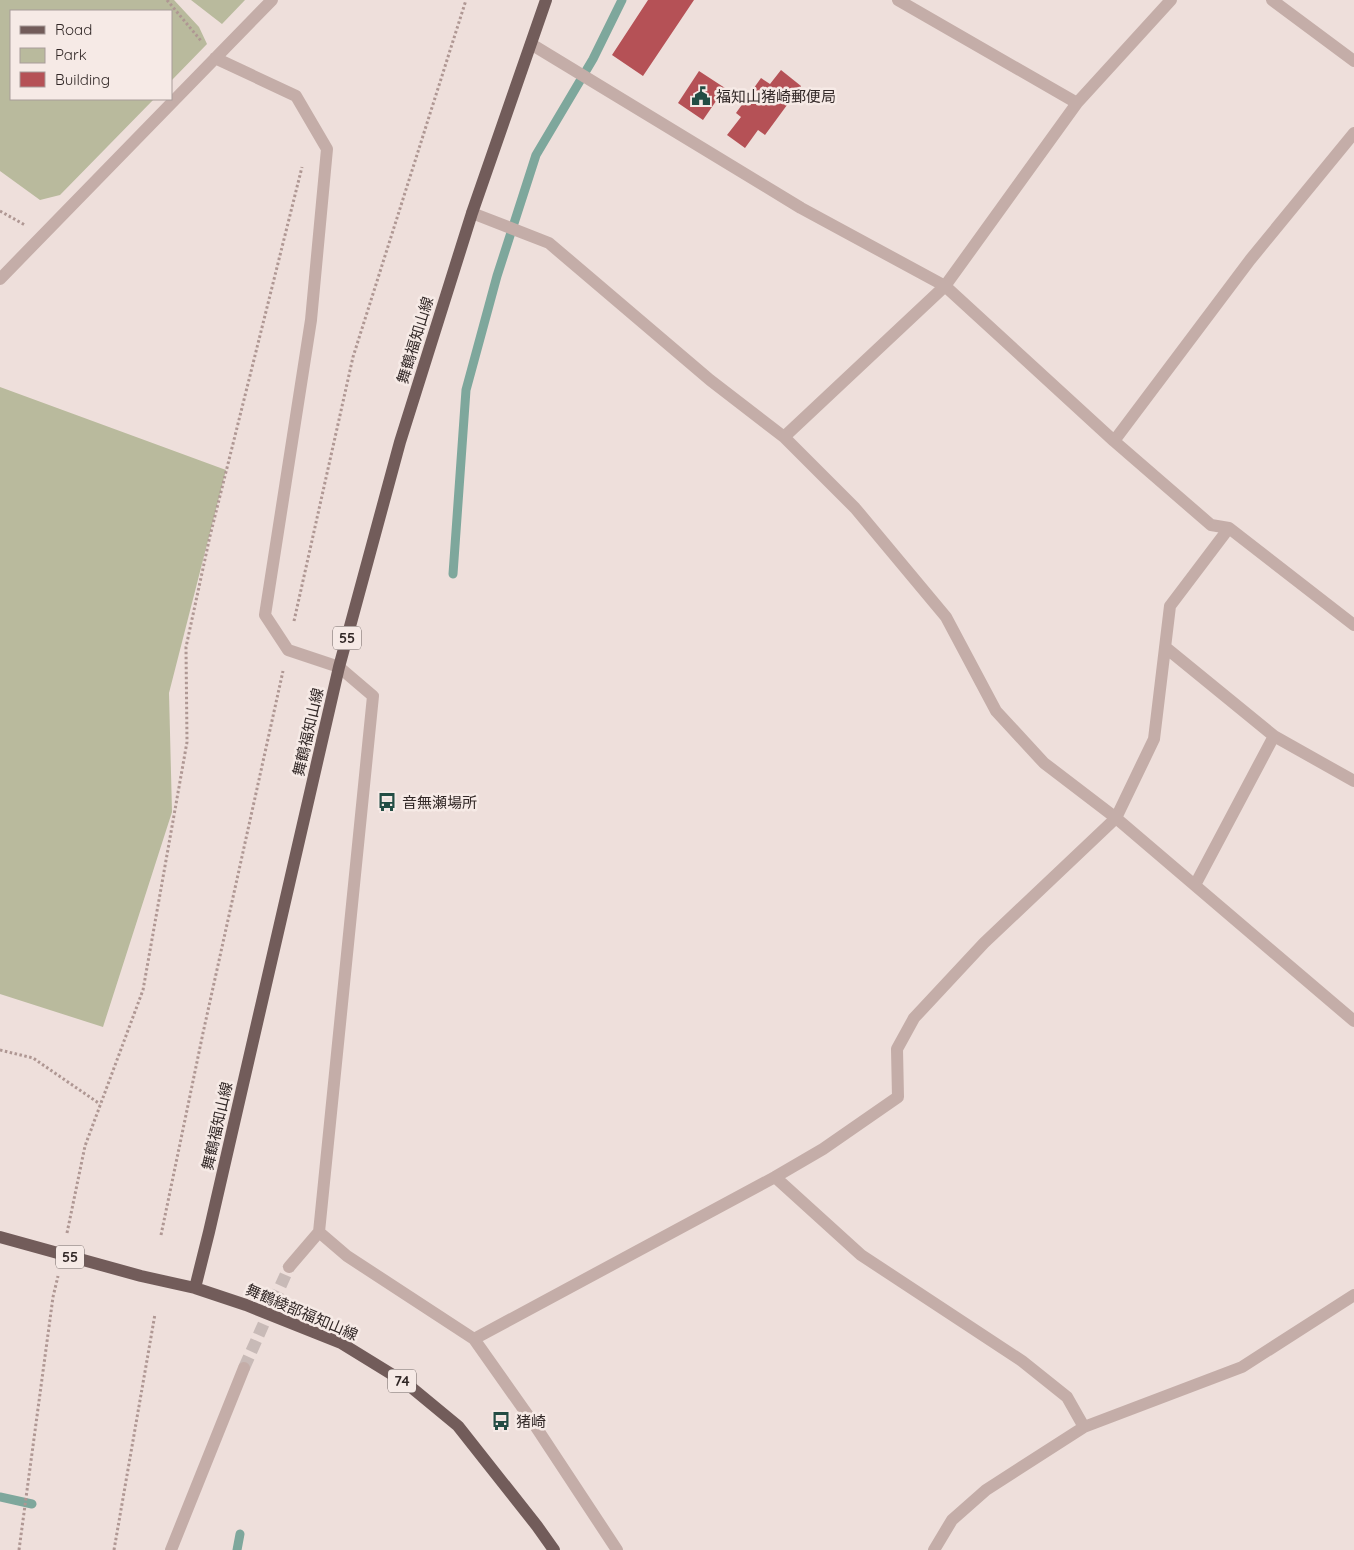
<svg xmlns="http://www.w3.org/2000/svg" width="1354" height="1550" viewBox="0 0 1354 1550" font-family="Quicksand,'Noto Sans JP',sans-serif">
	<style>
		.green { fill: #b9ba9d }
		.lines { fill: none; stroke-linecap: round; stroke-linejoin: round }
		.stream { stroke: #7ea79c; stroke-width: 9 }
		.building { fill: #b55156 }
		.minor-tunnel { stroke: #c8bab7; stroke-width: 12; stroke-dasharray: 12 6; stroke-linecap: butt }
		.path { stroke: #af9793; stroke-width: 3; stroke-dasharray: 2.5 2.5; stroke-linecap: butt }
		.minor { stroke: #c4ada8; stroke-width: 12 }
		.primary { stroke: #725c5a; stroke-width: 12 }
		.labels { text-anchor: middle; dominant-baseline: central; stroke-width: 5; stroke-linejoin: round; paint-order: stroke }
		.shield { fill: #f6eae6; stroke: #6d6260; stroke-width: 1 }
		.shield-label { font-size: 14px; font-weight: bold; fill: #322827 }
		.poi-label { font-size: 15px; fill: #322827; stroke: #f6eae6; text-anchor: start }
		.street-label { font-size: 15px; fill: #322827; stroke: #f6eae6 }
	</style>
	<rect width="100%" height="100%" fill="#eedfdb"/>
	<path class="green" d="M0,0H174L199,27L207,44L171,81V11H11V99H154L60,195L40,200L0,171Z
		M191,0H245L222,24Z
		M0,387L226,470L169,693L172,812L103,1027L0,994Z"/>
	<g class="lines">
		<path class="stream" d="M453,574L466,390L497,276L536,155L593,59L622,0
			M0,1497L32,1504
			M237,1550L240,1534"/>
	</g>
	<path class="building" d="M648,0H694L643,76L612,55Z
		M781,70L801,86L765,135L758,130L745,148L727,135L741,117L736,113L761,78L770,84Z
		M699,71L725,88L703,120L678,103Z"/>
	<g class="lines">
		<path class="minor-tunnel" d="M244,1368L289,1267"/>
		<path class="path" d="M167,0L202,42
			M0,211L25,225
			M294,621L353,357L466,0
			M0,1050L33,1058L100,1104
			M67,1233L85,1146L143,990L187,742L186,647L210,536L302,167
			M161,1235L203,1033L283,671
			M19,1550L53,1297L58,1276
			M114,1550L155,1314"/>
		<path class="minor" d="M898,0L1077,103
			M1272,0L1354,61
			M531,44L801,208L945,286L1114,441L1211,525L1229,528L1354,625
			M215,58L296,96L327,149L311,320L265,615L288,650L339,667L373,696L319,1232L347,1256L474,1339L534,1424L617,1550
			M472,213L549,243L710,380L784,437L855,508L946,617L996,711L1044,763L1116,818L1354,1021
			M0,279L272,0
			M784,437L945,286L1077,103L1171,0
			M1114,441L1250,260L1354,133
			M1165,647L1274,736L1195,885
			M1274,736L1354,781
			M775,1177L861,1255L1022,1361L1067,1397L1084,1427
			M289,1267L319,1232
			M474,1339L775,1177L823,1149L898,1097L897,1049L914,1018L984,943L1116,818L1154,739L1170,606L1229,528
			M171,1550L244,1368
			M934,1550L952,1520L986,1490L1084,1427L1242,1367L1354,1295"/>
		<path class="primary" d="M0,1237L141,1276L195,1288L246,1305L341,1343L406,1383L458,1426L537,1526L554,1550
			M195,1288L209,1232L339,667L400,442L472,213L546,0"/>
	</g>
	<defs>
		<g id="civic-bare" transform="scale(1.5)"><path d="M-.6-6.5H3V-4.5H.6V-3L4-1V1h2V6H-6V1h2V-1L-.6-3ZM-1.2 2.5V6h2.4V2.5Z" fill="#234d44" stroke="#f6eae6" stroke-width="2.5" paint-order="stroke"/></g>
		<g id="bus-bare" transform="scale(1.5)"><path d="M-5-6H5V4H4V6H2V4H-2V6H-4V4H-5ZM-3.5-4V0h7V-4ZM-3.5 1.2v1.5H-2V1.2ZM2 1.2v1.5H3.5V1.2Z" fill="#234d44" stroke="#f6eae6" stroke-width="2.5" paint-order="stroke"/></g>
	</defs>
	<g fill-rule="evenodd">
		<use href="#civic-bare" x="701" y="96"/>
		<use href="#bus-bare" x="387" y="802"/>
		<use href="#bus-bare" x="501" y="1421"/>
	</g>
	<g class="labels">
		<g class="shield">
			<rect x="333" y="626.5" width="28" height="23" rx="4"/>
			<rect x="56" y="1245.5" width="28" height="23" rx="4"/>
			<rect x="388" y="1369.5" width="28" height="23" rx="4"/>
		</g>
		<g class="shield-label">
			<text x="347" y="638">55</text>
			<text x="70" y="1257">55</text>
			<text x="402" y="1381">74</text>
		</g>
		<g class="poi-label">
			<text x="716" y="96">福知山猪崎郵便局</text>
			<text x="402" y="802">音無瀬場所</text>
			<text x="516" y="1421">猪崎</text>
		</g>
		<g class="street-label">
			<text transform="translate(415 340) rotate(-73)">舞鶴福知山線</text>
			<text transform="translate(308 732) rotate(-77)">舞鶴福知山線</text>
			<text transform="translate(217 1126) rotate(-77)">舞鶴福知山線</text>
			<text transform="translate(302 1312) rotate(23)">舞鶴綾部福知山線</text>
		</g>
	</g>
	<rect x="10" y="10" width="162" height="90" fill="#f6eae6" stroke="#a89c9a"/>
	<rect x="20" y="26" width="25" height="8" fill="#725c5a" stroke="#a89c9a"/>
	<text x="55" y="35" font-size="15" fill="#322827">Road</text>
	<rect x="20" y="48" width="25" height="15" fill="#b9ba9d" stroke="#a89c9a"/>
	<text x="55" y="60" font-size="15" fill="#322827">Park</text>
	<rect x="20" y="72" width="25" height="15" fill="#b55156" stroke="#a89c9a"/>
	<text x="55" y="85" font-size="15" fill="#322827">Building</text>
</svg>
